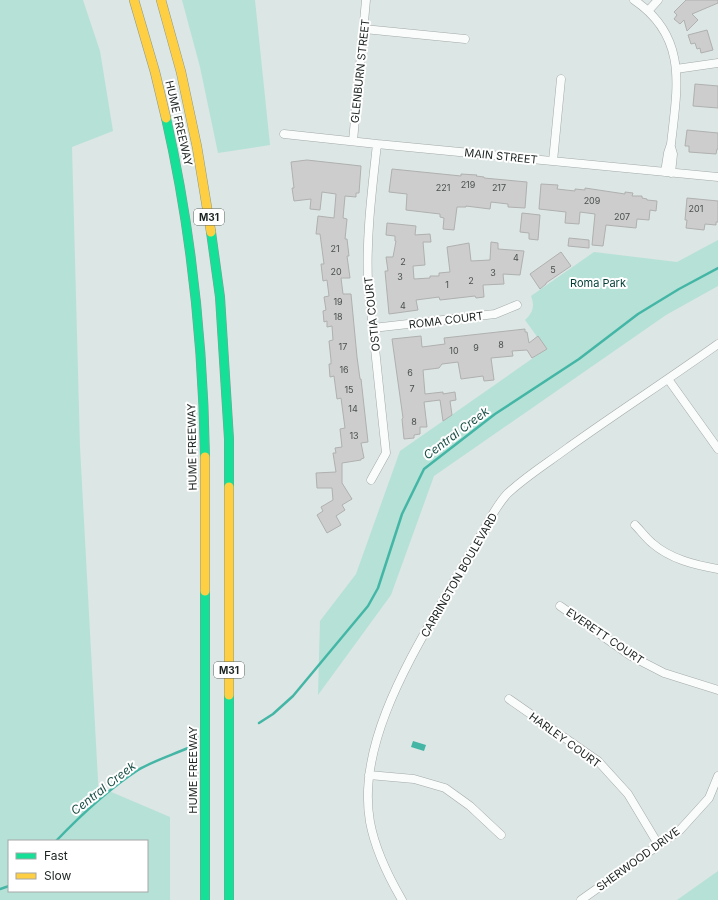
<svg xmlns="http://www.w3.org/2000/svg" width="718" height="900" viewBox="0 0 718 900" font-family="Inter,sans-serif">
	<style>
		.green { fill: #b6e1d7; fill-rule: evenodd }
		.water { fill: #43b6a6 }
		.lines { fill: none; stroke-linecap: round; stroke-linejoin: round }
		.stream { stroke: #43b6a6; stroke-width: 2.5 }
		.building { fill: #cdcdcd; stroke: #afb0af }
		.street-casing { stroke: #a2aaa8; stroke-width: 9 }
		.fast-casing { stroke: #859995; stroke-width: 10 }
		.slow-casing { stroke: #859995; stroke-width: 10 }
		.street { stroke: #fafbfb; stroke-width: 8 }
		.fast { stroke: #16e098; stroke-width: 9 }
		.slow { stroke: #ffcf43; stroke-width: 9 }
		.labels { text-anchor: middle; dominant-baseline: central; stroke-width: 4; stroke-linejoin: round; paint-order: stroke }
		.number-label { font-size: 9px; fill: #4a504e }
		.shield { fill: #fff; stroke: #606664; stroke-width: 1 }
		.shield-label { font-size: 10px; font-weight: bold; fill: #1c2422 }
		.street-label { font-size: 11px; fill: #1c2422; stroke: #fff }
		.park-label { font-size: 11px; fill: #023d35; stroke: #fff }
		.water-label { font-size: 12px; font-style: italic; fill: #1b5047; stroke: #fff }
	</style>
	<rect width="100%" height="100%" fill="#dce6e4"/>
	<path class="green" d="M0,0H83L100,51L113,131L72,147L80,447L99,799L109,791L170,817V900H0ZM9,841H147V891H9Z
		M182,0H255L270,145L218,153L200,67Z
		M718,240V286L666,315L434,476L391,595L318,695L320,621L356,574L400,451L546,349L525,320C533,313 535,306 531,296L594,252L677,262Z
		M718,871V900H677Z"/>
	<path class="water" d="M413,741L426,745L424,751L411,747Z"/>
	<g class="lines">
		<path class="stream" d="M259,723L273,714L293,696L368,606L378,588L402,514L424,469L495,414L579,359L638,314L679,289L718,268
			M56,841C81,815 107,790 138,770C153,761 172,755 188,748
			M0,889L9,886"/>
	</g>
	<path class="building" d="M686,0H718V3L692,14L698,20L687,31L684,20L680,24L674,19L677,15L674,12Z
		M707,30L713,50L701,53L700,48L697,49L695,43L691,44L688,35Z
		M695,84L718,86V108L693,106Z
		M687,130L718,133V149H717L716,154L689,152V146H685Z
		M307,160L361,166L359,193H356V197L345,196L343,218L347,219L345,239H347L349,256H347L350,278H341L343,294H351L357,357L360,379H361L368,442L361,443L364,458L361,459V460L342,463V483L352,499L342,505L345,510L336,516L341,525L327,533L317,515L323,511L321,507L333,500L332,488H317L316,473L336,472L333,453H336L335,448L342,447L340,429L345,428L341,398L337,399L334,376L330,377L329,364H331V360L329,341L333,340L332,326L327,327V321L324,322L323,311L326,310L324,297L329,296L327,280L323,281L321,264H324L320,234H316L318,216L334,218L336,194L322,192L320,210L310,209L311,199L294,201L292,188H294L291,162Z
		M392,169L461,176V174L477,175L476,176L484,177V178L527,182L525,208L508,207V204L491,202L490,209L466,206V207H457L454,230L443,229L444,218L440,217V214L406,210L407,194L389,192Z
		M541,184L558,185L557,189L575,191V189L585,190V188L625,194V192L633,193L632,196H642V198L647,199V200L657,201L656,211L650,210L649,220L637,219L636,228L606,225L603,246L592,245L595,214L580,212L579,224L565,223L566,212L539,209Z
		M687,198L718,201V222H716V225L705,224L704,230L686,228L687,220H685Z
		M522,213L540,215L538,240L529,239V233L520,232Z
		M387,223L416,226L415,235L430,234L431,242H423L425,265L413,266L414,279L430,278V276H439V273L450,272L447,247L469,243L471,261L490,260L491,242L498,243V249L524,251L520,275L503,274L504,284L483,285L484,297L476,298L475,296L440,300L439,297L416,300L418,310L389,314L385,271H388L386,257H393L396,241H395V236L386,235Z
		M569,238L589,240V248L568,246Z
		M561,252L571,266L546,283V284L540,289L530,274Z
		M525,329V332H527L529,343L538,336L547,349L532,358L527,350L512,351L513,356L491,358L494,380L484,381L483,376L461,379L458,362L442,364L439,368L423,370L425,394L443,392V394L455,392L456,400L450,401L452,415L443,421L440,400L424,402L427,427H420V434L414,435V438L404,439L402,419L403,418L392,339L421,336L422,347L445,344L444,338Z"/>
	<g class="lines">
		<g class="street-casing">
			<path id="street" d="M634,0C689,37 677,89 671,144L668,153L665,172
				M648,11L658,0
				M364,29L465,39
				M676,69L718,63
				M284,134L377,144L718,177
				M353,141L366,0
				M553,161L561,79
				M671,173L673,154L671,147
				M373,328L495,314L517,305
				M668,379L718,449
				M371,480L386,453L368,282C366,236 372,190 377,144
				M635,525C641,531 646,538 652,543C670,559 695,565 718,569
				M560,606L631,656L664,673L718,690
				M509,699L598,761L628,794L658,844
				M369,775L414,779L445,788L470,806L501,835
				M402,900C388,876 375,849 370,822C356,743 413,654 450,588C461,570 472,551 482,533C489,520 497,505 507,494C526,476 549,462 569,447C618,412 669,379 718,344
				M581,900L680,830L709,798L718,776"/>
		</g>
		<g class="fast-casing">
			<path id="fast" d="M166,118C192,232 203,340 205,457
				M211,232L220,297L229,439V487
				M205,591V900
				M229,695V900"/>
		</g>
		<g class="slow-casing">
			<path id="slow" d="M134,0L155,72L166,118
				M161,0L181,72L197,147L211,232
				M205,457V591
				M229,487V695"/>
		</g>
		<use href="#street" class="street"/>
		<use href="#fast" class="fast"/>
		<use href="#slow" class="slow"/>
	</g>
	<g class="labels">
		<g class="number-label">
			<text x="468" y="184">219</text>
			<text x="443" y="187">221</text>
			<text x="499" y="187">217</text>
			<text x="592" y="200">209</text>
			<text x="696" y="208">201</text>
			<text x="622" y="216">207</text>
			<text x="335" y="248">21</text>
			<text x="516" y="257">4</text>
			<text x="403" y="261">2</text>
			<text x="553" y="269">5</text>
			<text x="336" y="271">20</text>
			<text x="493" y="272">3</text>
			<text x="400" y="276">3</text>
			<text x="471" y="280">2</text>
			<text x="447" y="284">1</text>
			<text x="338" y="301">19</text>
			<text x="403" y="305">4</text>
			<text x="338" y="316">18</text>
			<text x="501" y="344">8</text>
			<text x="343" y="346">17</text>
			<text x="476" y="347">9</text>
			<text x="454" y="350">10</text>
			<text x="344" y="369">16</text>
			<text x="410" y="372">6</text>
			<text x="412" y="388">7</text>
			<text x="349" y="389">15</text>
			<text x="353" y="408">14</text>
			<text x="414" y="421">8</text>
			<text x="354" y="435">13</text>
		</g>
		<g class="shield">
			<rect x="194" y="209" width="30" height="16" rx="3"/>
			<rect x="214" y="662" width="30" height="16" rx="3"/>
		</g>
		<g class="shield-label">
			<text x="209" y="217">M31</text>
			<text x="229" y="670">M31</text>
		</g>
		<g class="street-label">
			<text transform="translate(360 71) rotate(-84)">GLENBURN STREET</text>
			<text transform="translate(179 123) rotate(77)">HUME FREEWAY</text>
			<text transform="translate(501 156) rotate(6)">MAIN STREET</text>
			<text transform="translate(372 314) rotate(-96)">OSTIA COURT</text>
			<text transform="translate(446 320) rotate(-7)">ROMA COURT</text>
			<text transform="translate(192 447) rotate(-91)">HUME FREEWAY</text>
			<text transform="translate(459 575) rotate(-60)">CARRINGTON BOULEVARD</text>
			<text transform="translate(605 636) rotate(34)">EVERETT COURT</text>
			<text transform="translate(565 740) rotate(36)">HARLEY COURT</text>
			<text transform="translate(193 770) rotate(-90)">HUME FREEWAY</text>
			<text transform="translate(638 859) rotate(-36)">SHERWOOD DRIVE</text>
		</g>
		<g class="park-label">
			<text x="598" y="283">Roma Park</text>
		</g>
		<g class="water-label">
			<text transform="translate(456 433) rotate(-37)">Central Creek</text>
			<text transform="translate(103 788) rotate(-38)">Central Creek</text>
		</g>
	</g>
	<rect x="8" y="840" width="140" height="52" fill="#ffffff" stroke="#a4a7a7"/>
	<rect x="16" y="853" width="20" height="6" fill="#16e098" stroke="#a4a7a7"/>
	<text x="44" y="860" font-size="12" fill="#1c2422">Fast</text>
	<rect x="16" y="873" width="20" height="6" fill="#ffcf43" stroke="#a4a7a7"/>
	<text x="44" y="880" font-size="12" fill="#1c2422">Slow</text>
</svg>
